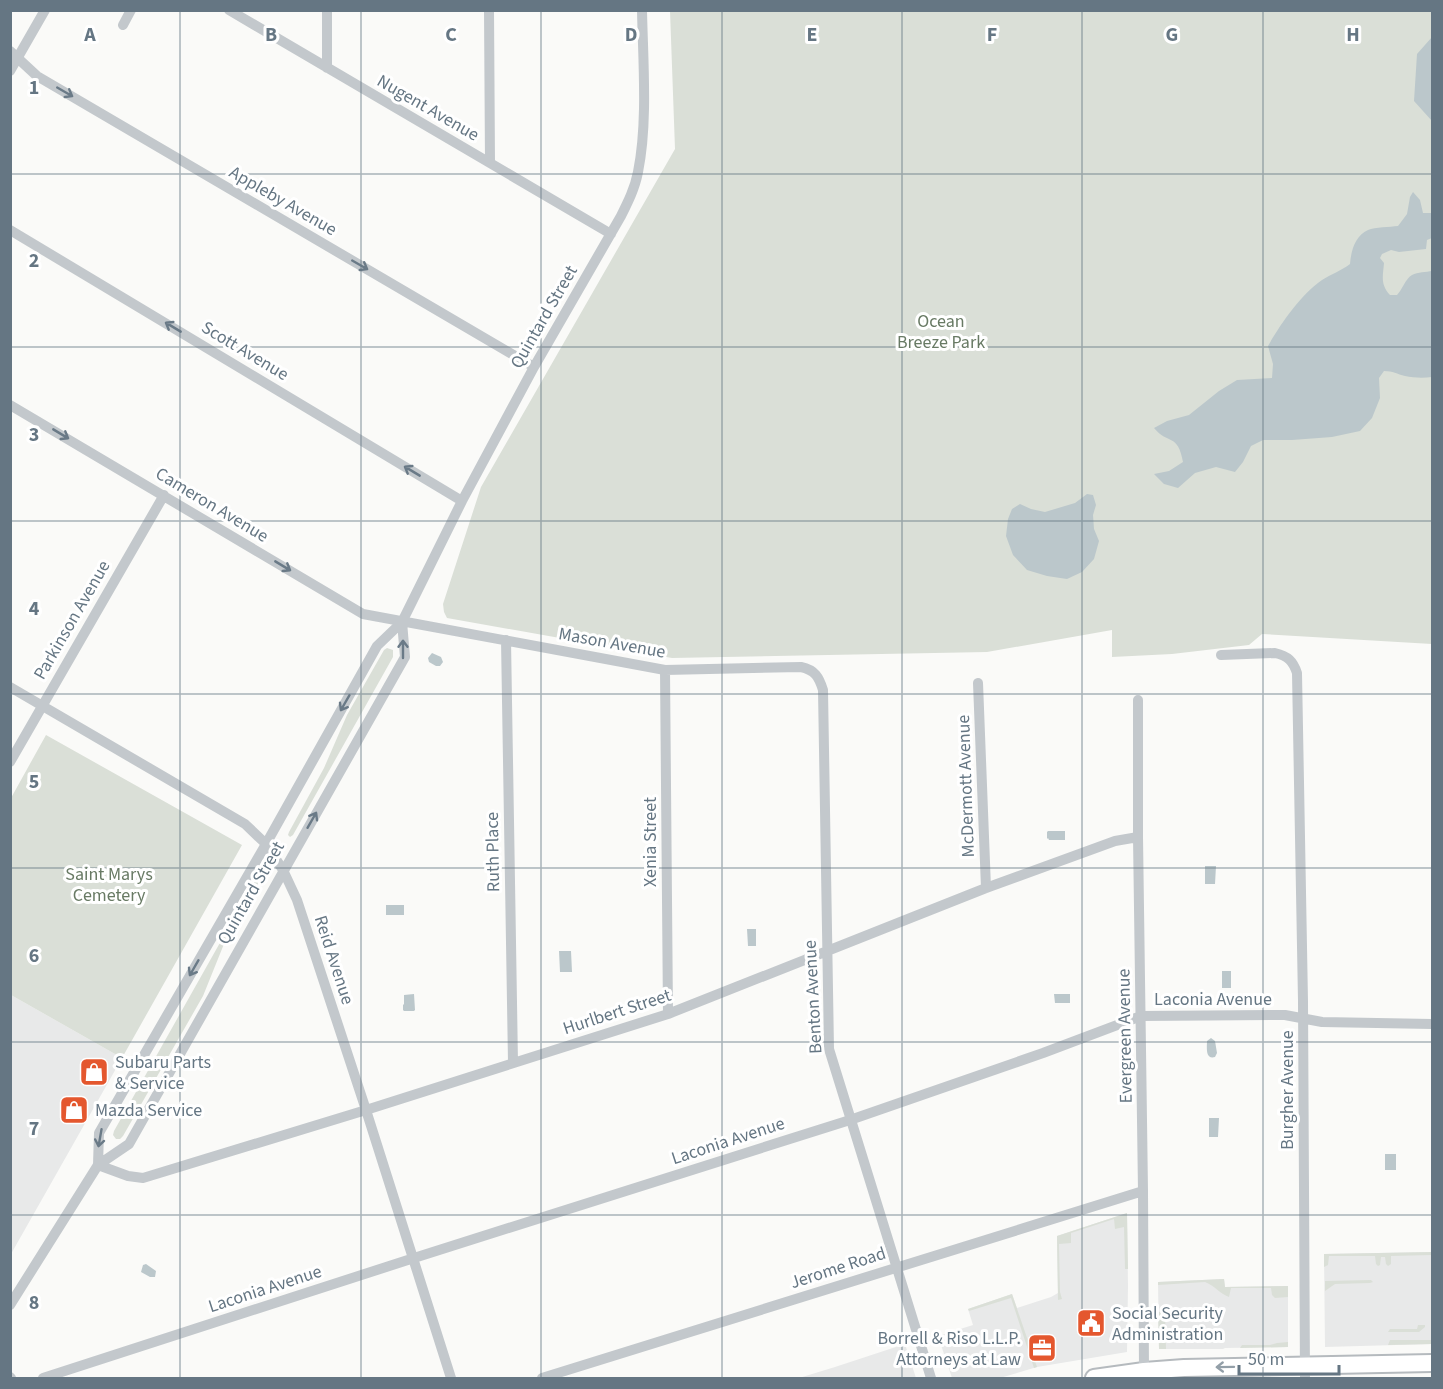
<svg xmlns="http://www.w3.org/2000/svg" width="1443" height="1389" viewBox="0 0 1443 1389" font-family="'Source Sans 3',sans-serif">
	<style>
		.built { fill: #e8e9e9 }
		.green { fill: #dadfd7 }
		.water { fill: #bbc7cb }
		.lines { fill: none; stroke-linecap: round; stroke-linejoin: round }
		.primary-casing { stroke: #b5babe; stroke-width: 20 }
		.street { stroke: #c3c8cc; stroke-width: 10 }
		.primary { stroke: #fff; stroke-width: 16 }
		.oneway { stroke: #6a7a87 }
		.oneway2 { stroke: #939fa8 }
		.grid { fill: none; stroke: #657683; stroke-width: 1.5; stroke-opacity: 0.55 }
		.labels { text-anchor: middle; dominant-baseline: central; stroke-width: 6; stroke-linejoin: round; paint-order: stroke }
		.street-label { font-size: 18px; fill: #657683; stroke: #fff }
		.park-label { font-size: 18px; fill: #687a64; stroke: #fff }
		.poi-label { font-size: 18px; fill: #657683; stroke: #fff; text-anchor: start }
		.grid-label { font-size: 20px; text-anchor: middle; font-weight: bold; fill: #657683; stroke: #fff; stroke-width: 6; stroke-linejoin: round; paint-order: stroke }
	</style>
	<rect width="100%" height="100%" fill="#fafaf8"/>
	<path class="built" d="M11,995L122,1058L11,1254Z
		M1127,1213L1128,1286L1127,1352L1037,1367L1000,1378H952L938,1336L973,1325L968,1309L1012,1294L1017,1308L1051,1297L1058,1293L1057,1236Z
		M1432,1252V1344L1325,1347L1324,1254Z
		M1224,1279L1225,1287L1288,1286V1347L1225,1348L1223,1349H1159L1158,1282Z
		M905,1344L916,1378H799L835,1367Z"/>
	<path class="green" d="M670,11H1432V644L1262,634L1249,645L1172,654L1112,657V630L987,652L672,658L447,618L444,612L443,604L481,487L675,149Z
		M387,648L393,650V657L293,835L290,837L288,835L289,832L324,768L347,715L384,650Z
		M46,735L242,845L122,1058L11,995V798Z
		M257,877L260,878V881L226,939L203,996L123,1136L120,1139H116L113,1135L114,1131Z
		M1127,1213L1128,1269H1125L1124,1227L1115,1229L1114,1219L1071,1233V1243L1059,1244L1060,1292L1062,1299L1058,1300L1057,1236Z
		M1432,1252V1255L1391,1256V1264L1388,1266L1386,1264L1385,1257H1381L1380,1265L1378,1266L1376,1264L1375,1256H1329L1328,1265L1324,1267V1254Z
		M1224,1279L1225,1287L1288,1286V1297L1275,1298L1272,1295L1271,1288H1231L1229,1297C1220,1294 1214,1285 1205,1282L1158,1285V1282Z
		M1371,1280L1373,1282L1370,1283L1335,1284L1325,1291V1281Z
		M1012,1294L1037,1367L1034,1368L1011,1298L969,1311L968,1309Z
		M1158,1312H1165L1166,1349H1159Z
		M1418,1325H1425V1327L1419,1332H1388L1390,1329H1417Z
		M1390,1340H1432V1344L1388,1345Z
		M1288,1342V1347L1240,1348L1242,1345H1270L1277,1343Z"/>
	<path class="water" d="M1432,37V121L1414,101L1417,54Z
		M1413,192L1420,200L1423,213H1432V238L1427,240L1426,249L1399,252L1391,250L1382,254L1380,258L1384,263C1383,276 1380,284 1390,295H1397C1402,290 1406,278 1412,275C1418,272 1426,272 1432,271V377C1424,378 1414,378 1405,376C1397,374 1393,371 1384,371L1379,378L1380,398L1372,418L1360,431L1332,437L1292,440H1263L1251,446L1243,462L1235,472L1216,467L1195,473L1178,488L1164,484L1154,474L1169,471L1183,462C1178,433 1168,445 1154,428L1167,421L1189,415L1219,391L1237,380L1272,378L1273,364L1268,346C1280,325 1301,294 1322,280C1331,274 1341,271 1350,264C1351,251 1355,236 1368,230C1375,227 1390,227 1398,226L1407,214L1410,197Z
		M1087,494L1093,495L1096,505L1093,515L1094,529L1099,541L1094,559L1082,572L1067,579L1047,576L1027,570L1013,555L1006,536L1008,519L1012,509L1020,504L1031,509L1045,512L1075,503Z
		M432,653L441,657L443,662L440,666H436L429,662L428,658Z
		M1048,831H1065V840H1049L1048,838L1047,839V832Z
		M1205,866H1216L1215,884H1205Z
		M386,905H404V915H386Z
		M747,929H756V946H748Z
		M559,951H571L572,972H560Z
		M1222,971H1231V988H1222Z
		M414,994L415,1010L414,1011H404L403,1010V1005L404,1004V995Z
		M1054,994H1070V1003H1055Z
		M1211,1038L1215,1041L1217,1053L1215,1057C1205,1060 1207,1047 1207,1041Z
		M1209,1118H1219L1218,1137H1209Z
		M1385,1154H1396V1170H1385Z
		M146,1264L156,1271L155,1277H150L141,1272L143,1265Z"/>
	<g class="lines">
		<g class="primary-casing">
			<path id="primary" d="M1094,1378L1144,1371L1184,1368L1432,1363"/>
		</g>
		<path class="street" d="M229,10L611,234
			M327,10V68
			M489,10L490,163
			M123,25L131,10
			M10,51L37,76L534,367
			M10,71L45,10
			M10,230L462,501
			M10,405L363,614L665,670L801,667C815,670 819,677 823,690L829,1049L931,1378
			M506,640L513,1063
			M1221,655L1275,653C1288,656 1293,661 1297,673L1303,1001L1305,1378
			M665,670L668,1014
			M978,683L986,888
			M10,687L245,824L266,844L283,870L297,900L366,1110L451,1378
			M1138,700V837L1143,1191L1144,1371
			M10,762L164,495
			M98,1165L99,1133L266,844L377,646L402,622L462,501L534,367L621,216C628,202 635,188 638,172C648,123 643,61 642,10
			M98,1165L128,1176L143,1178L366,1110L668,1014L986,888L1115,841L1138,837
			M10,1305L98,1165L129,1144L405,657L402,622
			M10,1377L11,1378
			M43,1378L414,1258L850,1120L1043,1053L1141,1016L1285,1015L1322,1022L1432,1024
			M542,1378L1143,1191"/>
		<use href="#primary" class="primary"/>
	</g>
	<defs><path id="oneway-shaft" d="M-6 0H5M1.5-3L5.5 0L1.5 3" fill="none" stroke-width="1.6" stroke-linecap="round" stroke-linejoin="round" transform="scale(1.5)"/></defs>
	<g class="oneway">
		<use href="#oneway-shaft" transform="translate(65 92) rotate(30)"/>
		<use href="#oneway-shaft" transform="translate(360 265) rotate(30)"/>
		<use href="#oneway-shaft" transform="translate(173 327) rotate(-149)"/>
		<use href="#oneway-shaft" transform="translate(61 434) rotate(31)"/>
		<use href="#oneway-shaft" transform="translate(412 471) rotate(-149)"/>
		<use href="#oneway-shaft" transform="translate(283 566) rotate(31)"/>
		<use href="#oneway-shaft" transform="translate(403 649) rotate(-90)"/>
		<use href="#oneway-shaft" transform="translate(345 703) rotate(120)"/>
		<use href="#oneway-shaft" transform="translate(312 820) rotate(-60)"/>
		<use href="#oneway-shaft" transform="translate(194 968) rotate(120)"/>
		<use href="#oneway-shaft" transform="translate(100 1138) rotate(100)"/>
	</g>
	<use class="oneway2" href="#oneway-shaft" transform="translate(1225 1367) rotate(179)"/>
	<path class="grid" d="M180,10V1378M361,10V1378M541,10V1378M722,10V1378M902,10V1378M1082,10V1378M1263,10V1378M10,174H1432M10,347H1432M10,521H1432M10,694H1432M10,868H1432M10,1042H1432M10,1215H1432"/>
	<defs>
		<g id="shop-square" transform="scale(1.5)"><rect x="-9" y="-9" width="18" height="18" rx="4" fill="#e4572e" stroke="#fff"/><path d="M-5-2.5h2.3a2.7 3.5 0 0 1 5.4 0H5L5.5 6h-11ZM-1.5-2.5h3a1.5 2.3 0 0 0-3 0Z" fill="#fff"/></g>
		<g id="civic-square" transform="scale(1.5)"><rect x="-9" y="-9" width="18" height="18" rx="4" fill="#e4572e" stroke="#fff"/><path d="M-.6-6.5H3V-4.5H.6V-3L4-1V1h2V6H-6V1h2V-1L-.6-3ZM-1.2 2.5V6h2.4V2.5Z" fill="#fff"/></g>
		<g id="office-square" transform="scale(1.5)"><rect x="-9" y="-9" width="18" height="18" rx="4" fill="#e4572e" stroke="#fff"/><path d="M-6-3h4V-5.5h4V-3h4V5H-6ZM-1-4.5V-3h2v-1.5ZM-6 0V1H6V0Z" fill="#fff"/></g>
	</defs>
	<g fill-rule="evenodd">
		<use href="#shop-square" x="94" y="1072"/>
		<use href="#shop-square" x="74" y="1110"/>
		<use href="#civic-square" x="1091" y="1323"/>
		<use href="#office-square" x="1042" y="1348"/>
	</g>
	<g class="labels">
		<g class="street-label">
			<text transform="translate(428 108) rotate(30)">Nugent Avenue</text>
			<text transform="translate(283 201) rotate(30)">Appleby Avenue</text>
			<text transform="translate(544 317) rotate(-60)">Quintard Street</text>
			<text transform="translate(245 351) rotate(31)">Scott Avenue</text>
			<text transform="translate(212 505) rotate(31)">Cameron Avenue</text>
			<text transform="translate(72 620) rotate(-60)">Parkinson Avenue</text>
			<text transform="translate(612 643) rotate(10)">Mason Avenue</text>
			<text transform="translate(966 786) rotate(-92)">McDermott Avenue</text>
			<text transform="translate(650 842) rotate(-90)">Xenia Street</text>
			<text transform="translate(493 852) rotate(-91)">Ruth Place</text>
			<text transform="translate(251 893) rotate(-60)">Quintard Street</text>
			<text transform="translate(334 960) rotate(72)">Reid Avenue</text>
			<text transform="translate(813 997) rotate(-93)">Benton Avenue</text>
			<text x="1213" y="999">Laconia Avenue</text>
			<text transform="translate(617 1012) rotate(-18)">Hurlbert Street</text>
			<text transform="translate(1125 1036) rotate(-91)">Evergreen Avenue</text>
			<text transform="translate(1287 1090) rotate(-90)">Burgher Avenue</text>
			<text transform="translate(728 1141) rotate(-18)">Laconia Avenue</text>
			<text transform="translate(838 1268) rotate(-18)">Jerome Road</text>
			<text transform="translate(265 1289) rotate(-18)">Laconia Avenue</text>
		</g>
		<g class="park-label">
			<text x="941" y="321">Ocean<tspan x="941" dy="21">Breeze Park</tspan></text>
			<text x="109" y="874">Saint Marys<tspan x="109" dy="21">Cemetery</tspan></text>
		</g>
		<g class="poi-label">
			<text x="115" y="1062">Subaru Parts<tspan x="115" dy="21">&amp; Service</tspan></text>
			<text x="95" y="1110">Mazda Service</text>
			<text x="1112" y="1313">Social Security<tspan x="1112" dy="21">Administration</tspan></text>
			<text x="1021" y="1338" text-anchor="end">Borrell &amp; Riso L.L.P.<tspan x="1021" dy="21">Attorneys at Law</tspan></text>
		</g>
	</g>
	<g class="grid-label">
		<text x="90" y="41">A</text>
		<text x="271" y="41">B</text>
		<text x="451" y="41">C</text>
		<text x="631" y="41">D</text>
		<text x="812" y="41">E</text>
		<text x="992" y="41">F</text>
		<text x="1172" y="41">G</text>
		<text x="1353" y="41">H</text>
		<text x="34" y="94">1</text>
		<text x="34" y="267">2</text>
		<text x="34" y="441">3</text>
		<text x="34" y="615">4</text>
		<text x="34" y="788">5</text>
		<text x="34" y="962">6</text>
		<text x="34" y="1135">7</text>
		<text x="34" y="1309">8</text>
	</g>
	<rect width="1443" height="1389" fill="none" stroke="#657683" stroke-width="24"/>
	<path d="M1239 1365v9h100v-9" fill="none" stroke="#657683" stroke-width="3"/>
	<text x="1248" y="1365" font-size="18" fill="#657683" stroke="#ffffff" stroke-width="4.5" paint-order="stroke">50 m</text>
</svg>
